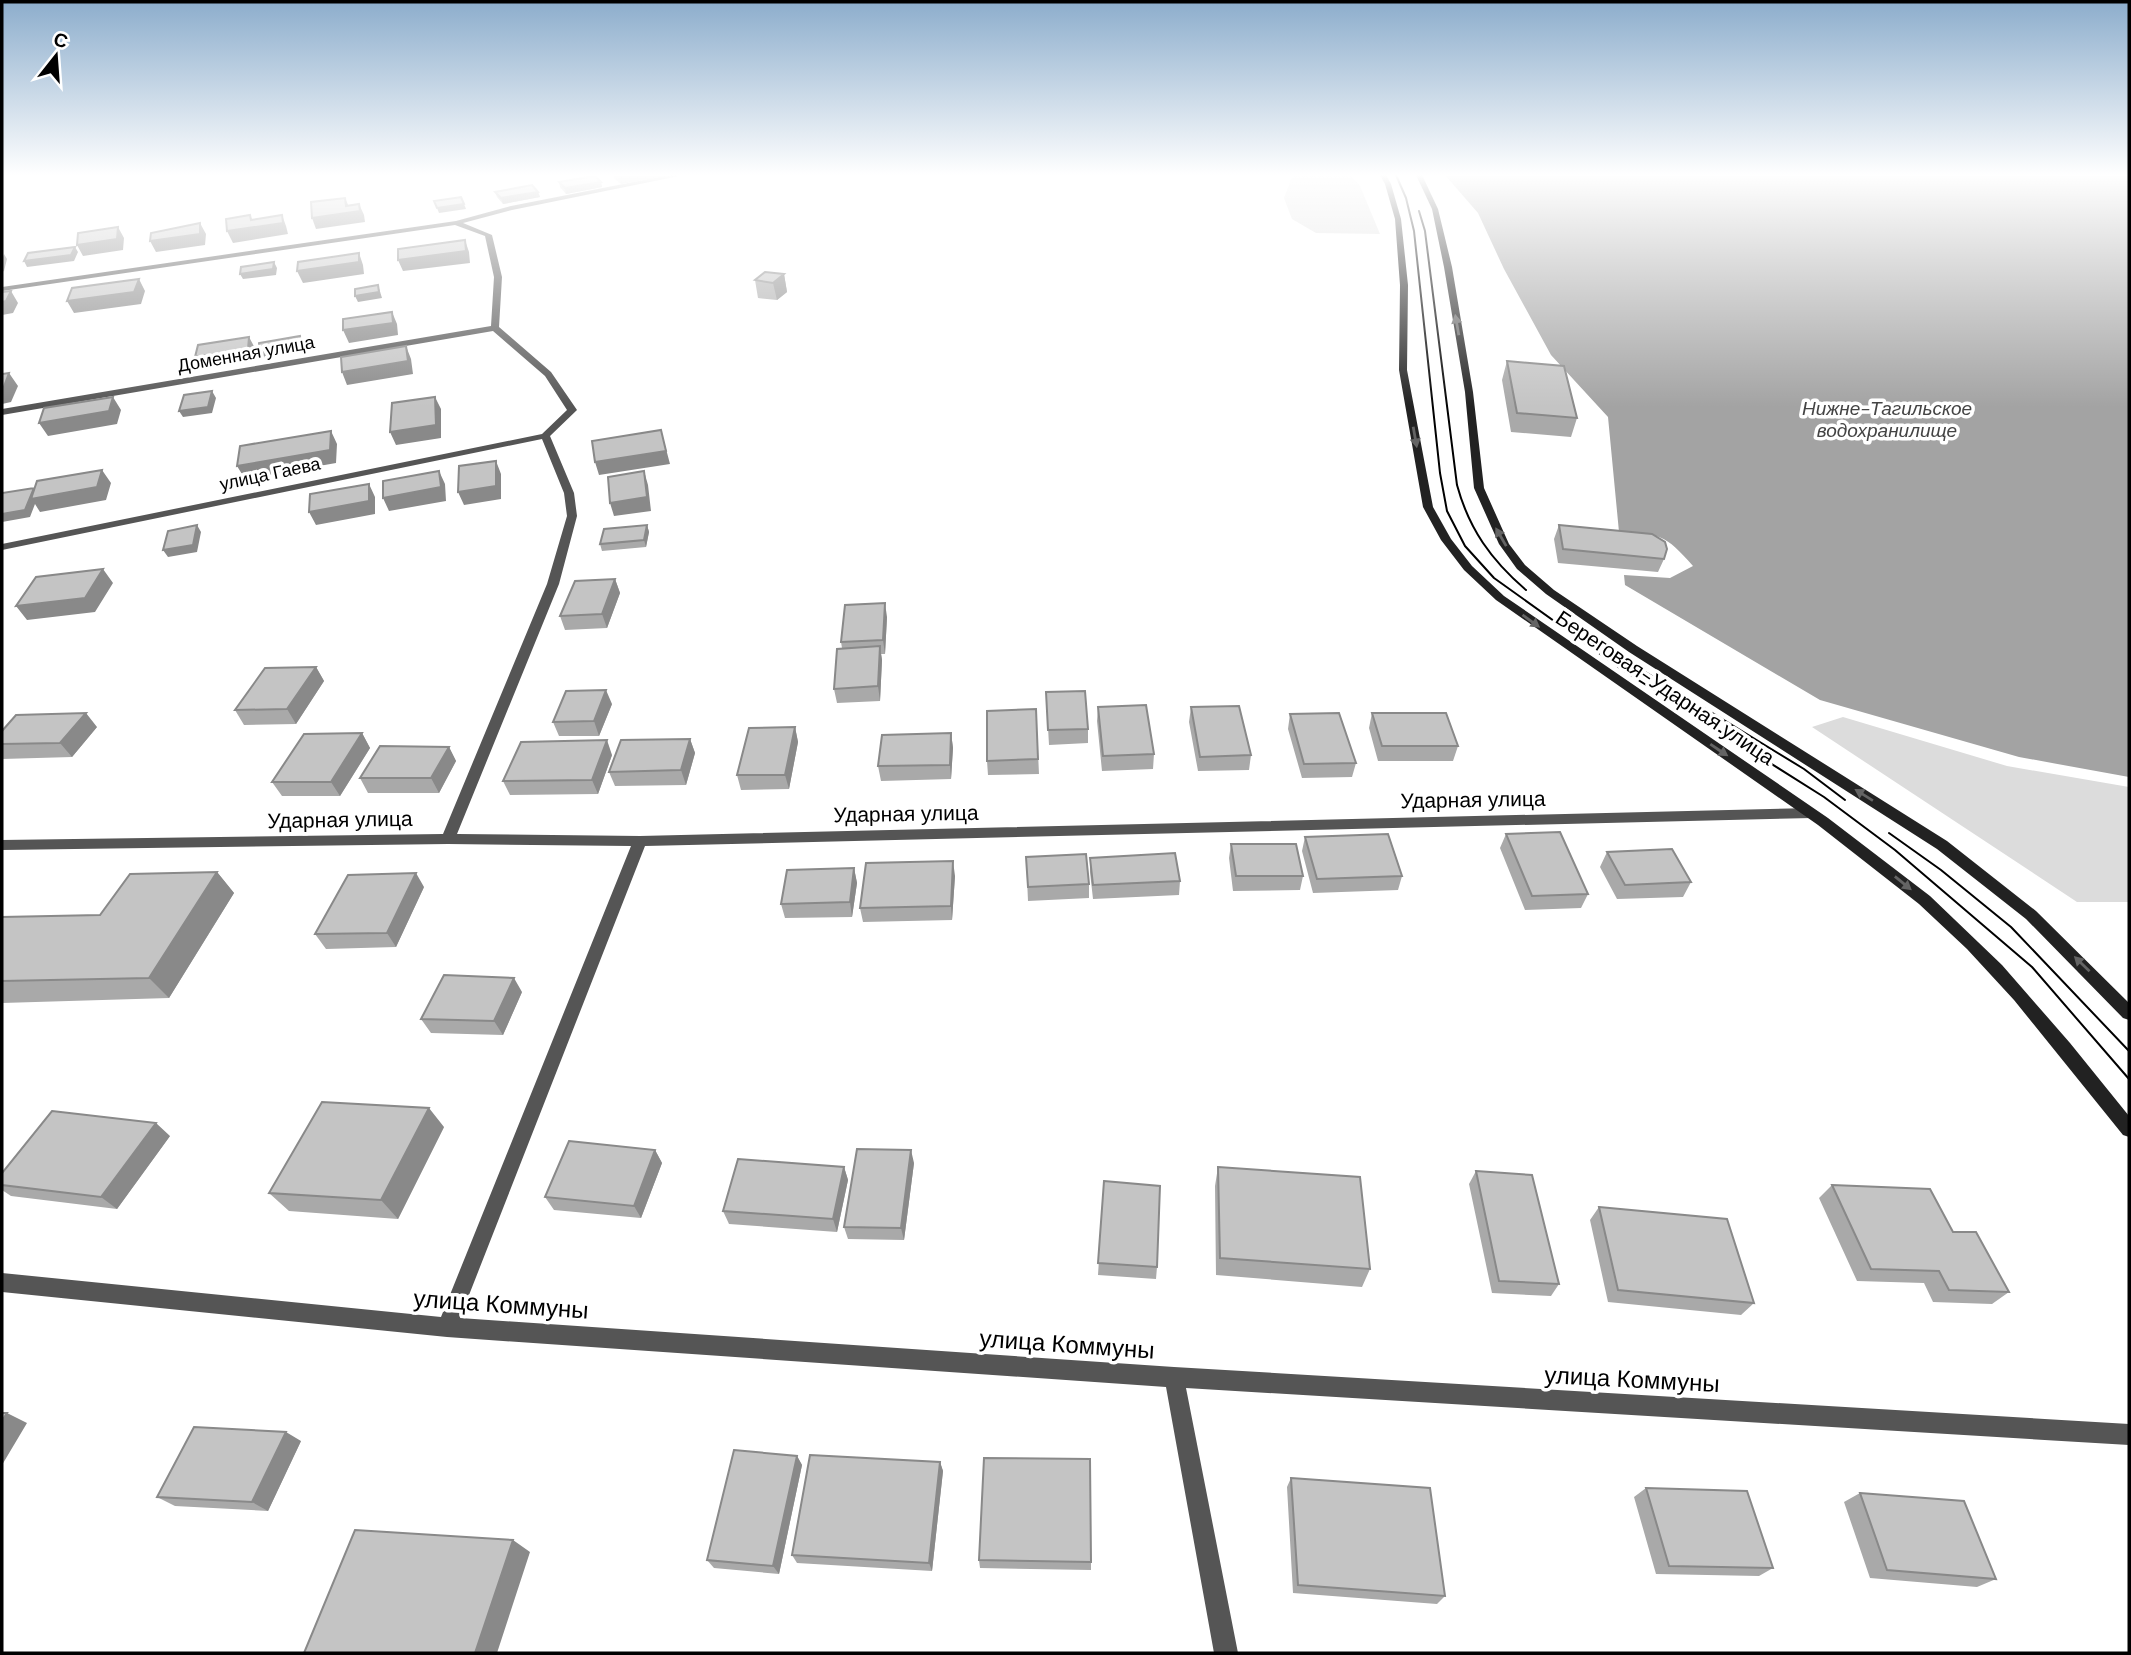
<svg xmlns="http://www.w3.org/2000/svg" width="2131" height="1655" viewBox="0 0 2131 1655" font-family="'DM Sans',sans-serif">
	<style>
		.green { fill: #dcdcdc }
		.water { fill: #a3a3a3 }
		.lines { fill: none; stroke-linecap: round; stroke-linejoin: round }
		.street { fill: #555; fill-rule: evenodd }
		.secondary { fill: #222; fill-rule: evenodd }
		.tram { stroke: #000; stroke-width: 2 }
		.wall { fill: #a9a9a9 }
		.shaded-wall { fill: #898989 }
		.building { fill: #c4c4c4; stroke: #898989; stroke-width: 2 }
		.oneway { fill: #646464 }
		.labels { text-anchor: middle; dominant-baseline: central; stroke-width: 7; stroke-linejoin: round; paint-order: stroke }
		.far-street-label { font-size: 18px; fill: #000; stroke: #fff }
		.far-water-label { font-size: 19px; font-style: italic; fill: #444; stroke: #fff }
		.street-label { font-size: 21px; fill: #000; stroke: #fff }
		.near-street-label { font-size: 24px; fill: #000; stroke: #fff }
	</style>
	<rect width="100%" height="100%" fill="#fff"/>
	<path class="green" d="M1293,175H1351L1360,186L1380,234L1316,233L1292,219L1284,198Z
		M1843,717L2007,766L2129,787V902H2077L1812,727Z"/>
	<path class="water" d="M1445,175H2129V777L2019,757L1820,700L1625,585L1624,575L1670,578L1693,566C1665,534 1660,534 1619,532L1608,417L1551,355L1504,269L1478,213Z"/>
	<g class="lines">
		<path class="street" d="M669,175H684L512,210L463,223L492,235L502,277L499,327L551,372L577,410L550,436L574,493L577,516L559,584L457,834L640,836L1812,808L1819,813L1812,818L645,846L460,1318L1174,1367L2129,1424V1445L1186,1388L1238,1653H1214L1166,1387L447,1337L2,1292V1273L441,1317L631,846L448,844L2,850V840L443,834L547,584L567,516L564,493L542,439L2,550V544L542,434L567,410L545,376L493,331L2,415V409L491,326L494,277L485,236L455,225L2,291V287L456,221L511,206Z"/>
		<path class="secondary" d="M1380,175H1386L1391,184L1401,219L1408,285L1407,370L1433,507L1451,539L1472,566L1504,596L1828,818L1930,896L2002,965L2070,1043L2129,1116V1137L2123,1135L2014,1000L1967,949L1919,904L1818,825L1496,600L1464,570L1441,540L1423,507L1399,370L1400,285L1395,219L1385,184Z
			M1416,175H1422L1438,209L1452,267L1473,392L1484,488L1509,544L1525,565L1554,590L1637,646L1947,841L2036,911L2129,1003V1020L2123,1018L2026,919L1937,849L1629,652L1546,594L1517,569L1499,544L1474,488L1465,392L1444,267L1432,209Z"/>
		<path class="tram" d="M1396,175L1406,198L1414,231L1440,473L1447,511L1465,546L1494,578L1624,671L1824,797L1895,850L2032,967L2129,1079
			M1419,211L1425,231L1457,485C1469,529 1491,560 1526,590
			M1611,651L1804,769L1845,800
			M1889,833L1941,870L2011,927L2129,1051"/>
	</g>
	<path class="wall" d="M614,175H670L621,184L614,178Z
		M559,182H601L602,187L566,194L560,187Z
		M495,192H538L540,197L503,204L497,197Z
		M784,274L787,292L777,300L758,298L755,280Z
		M1507,361L1577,418L1571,437L1511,432L1502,380Z
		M647,525L649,532L646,547L602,551L600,544Z
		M1559,525L1664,559L1658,572L1558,563L1554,539Z
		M615,579L620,593L607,628L565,630L560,616Z
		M887,617L885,654H881L882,660L880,701L837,703L834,689L842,648L841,642Z
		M316,667L324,681L296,724L244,725L235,710Z
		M1046,692L1088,729V743L1049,745Z
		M612,704L599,736H559L553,722Z
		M1098,707L1154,754L1153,769L1102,771L1097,721Z
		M1191,707L1251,755L1249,770L1198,771L1189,722Z
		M1036,709L1039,774L988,775L987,761Z
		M1372,713L1458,746L1453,761H1378L1369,728Z
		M1290,714L1356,763L1352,777L1302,778L1288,729Z
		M97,727L72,757L2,759V744Z
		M795,727L798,742L789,789L741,790L737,775Z
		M362,733L370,748L340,796H282L272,782Z
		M951,733L953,748L951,779L881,781L878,766Z
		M690,739L695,753L686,785L615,786L609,772Z
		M449,747L456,761L439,793H368L360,778Z
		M612,755L598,794L510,795L503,781Z
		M1506,834L1588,894L1581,908L1525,910L1500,848Z
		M1305,837L1402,876L1398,890L1313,893L1302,851Z
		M1231,844L1303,876L1300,890L1233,891L1229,858Z
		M1607,852L1691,882L1683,897L1617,899L1600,867Z
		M1026,857L1089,884V898L1028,901Z
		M1090,858L1180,881L1179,895L1093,899L1090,872Z
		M854,868L857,883L852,917L785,918L781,904Z
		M217,872L234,893L169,998L2,1003V917L100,915Z
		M955,876L952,920L863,922L860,908Z
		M424,887L396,947L326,949L315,934Z
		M522,992L503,1035L431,1033L421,1019Z
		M444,1127L398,1219L289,1211L269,1193Z
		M170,1136L117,1209L11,1196L2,1190V1173Z
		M655,1150L662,1163L641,1218L554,1210L545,1197Z
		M914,1163L904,1240L848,1239L844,1227Z
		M844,1167L848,1180L837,1232L729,1224L723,1211Z
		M1218,1167L1370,1269L1362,1287L1216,1275L1215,1186Z
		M1476,1171L1559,1284L1551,1296L1492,1293L1469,1184Z
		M1104,1181L1157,1267L1156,1279L1098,1275Z
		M1832,1185L1953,1232L2009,1292L1992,1304L1933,1302L1924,1283L1857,1281L1819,1198Z
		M1599,1207L1754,1303L1741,1315L1608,1302L1590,1220Z
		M301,1441L268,1511L175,1506L157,1497Z
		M797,1456L802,1465L779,1574L714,1568L707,1560Z
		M940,1462L943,1471L932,1571L797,1563L792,1555Z
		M1291,1478L1445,1596L1437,1604L1293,1593L1287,1487Z
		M1646,1488L1773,1568L1759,1576L1656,1574L1634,1497Z
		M1860,1493L1996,1579L1977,1587L1870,1578L1844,1502Z
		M979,1560L1091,1562V1570L980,1568Z"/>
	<path class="shaded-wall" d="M618,175H670L621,184Z
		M601,182L602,187L566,194L565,188Z
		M538,192L540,197L503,204L501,198Z
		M345,198L350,209L359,204L364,215L365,222L316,229L312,218L346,206Z
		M464,204L466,209L439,213L437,208Z
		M250,215L255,227L282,215L286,226L288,234L233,243L227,231L251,220Z
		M200,223L206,234L205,245L156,252L150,241Z
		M118,227L124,238L123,250L83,256L77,245Z
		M465,240L469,252L470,263L403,271L398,260Z
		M75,247L78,252L74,261L27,267L24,261Z
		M359,253L363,265L364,274L303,283L297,271Z
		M4,254L7,259L4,271L2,272V260Z
		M274,262L277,268L276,275L243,279L240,274Z
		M784,274L787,292L777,300L773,283Z
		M139,279L145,291L141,304L74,313L67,301Z
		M378,285L382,298L358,302L355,296Z
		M11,291L18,303L13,313L2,315V302Z
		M392,312L397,324L398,335L349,343L343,330Z
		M300,336L303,342L304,351L262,359L259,352Z
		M249,337L256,350L254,361L202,370L195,357Z
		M406,346L411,359L413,374L347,385L342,372Z
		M9,373L18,386L11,402L2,404V389Z
		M212,391L216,398L212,413L183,417L179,411Z
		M113,397L121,410L117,424L48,436L39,423Z
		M435,397L441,409V438L396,445L390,432Z
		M661,430L670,464L599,475L595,462Z
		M331,431L337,444L336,463L245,479L237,466Z
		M496,461L501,474V499L464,505L458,492Z
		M102,470L111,483L106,500L40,512L35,504L30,517L2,522V514L34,488Z
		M439,471L445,484L446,501L389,511L383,498Z
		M644,471L648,485L651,511L614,516L610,503Z
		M369,484L375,497V514L316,525L309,512Z
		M197,525L201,532L197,552L168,557L163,550Z
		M647,525L649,532L646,547L644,540Z
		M103,569L113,583L95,612L27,620L16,606Z
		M615,579L620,593L607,628L602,614Z
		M885,603L887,617L885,654L883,640Z
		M880,646L882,660L880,701L878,686Z
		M316,667L324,681L296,724L287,709Z
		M606,690L612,704L599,736L594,721Z
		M86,713L97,727L72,757L60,743Z
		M795,727L798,742L789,789L785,775Z
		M362,733L370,748L340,796L331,782Z
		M951,733L953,748L951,779L950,765Z
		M690,739L695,753L686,785L681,770Z
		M607,740L612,755L598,794L592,780Z
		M449,747L456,761L439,793L431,778Z
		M953,861L955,876L952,920L951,906Z
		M854,868L857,883L852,917L850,902Z
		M217,872L234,893L169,998L149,978Z
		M416,873L424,887L396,947L387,933Z
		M514,978L522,992L503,1035L494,1021Z
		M429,1108L444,1127L398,1219L381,1200Z
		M156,1123L170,1136L117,1209L101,1197Z
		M655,1150L662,1163L641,1218L634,1206Z
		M911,1150L914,1163L904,1240L901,1228Z
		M844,1167L848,1180L837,1232L833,1219Z
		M7,1413L27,1423L2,1465V1421Z
		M286,1432L301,1441L268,1511L252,1502Z
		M797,1456L802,1465L779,1574L773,1566Z
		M940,1462L943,1471L932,1571L929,1563Z
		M513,1540L530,1552L497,1653H475Z"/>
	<path class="building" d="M595,176L601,182L565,188L559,182Z
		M532,185L538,192L501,198L495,192Z
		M461,197L464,204L437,208L434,201Z
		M345,198L346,206L359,204L360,211L312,218L311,202Z
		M250,215L251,220L282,215L283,223L227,231L226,219Z
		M200,223V234L150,241L151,233Z
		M118,227L117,239L77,245L78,233Z
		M465,240L466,251L398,260V249Z
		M75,247L71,255L24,261L28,253Z
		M359,253V262L297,271L298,262Z
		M274,262L273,269L240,274L241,267Z
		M765,272L784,274L773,283L755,280Z
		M139,279L134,292L67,301L72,288Z
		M378,285L379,292L355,296V289Z
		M11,291L6,301L2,302V292Z
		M392,312L393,323L343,330V319Z
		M300,336L301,345L259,352V343Z
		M249,337L248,349L195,357L198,345Z
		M406,346L408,361L342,372L341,357Z
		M1507,361L1564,366L1577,418L1517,413Z
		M9,373L3,389H2V374Z
		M212,391L208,407L179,411L184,395Z
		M113,397L109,411L39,423L44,408Z
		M435,397L436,425L390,432L392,403Z
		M661,430L666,451L595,462L592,441Z
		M331,431L330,450L237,466L240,446Z
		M496,461V486L458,492L459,466Z
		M102,470L97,487L31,499L37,481Z
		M439,471L441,487L383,498V481Z
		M644,471L647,497L610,503L608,477Z
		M369,484V501L309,512L310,494Z
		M34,488L25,510L2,514V493Z
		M197,525L193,545L163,550L168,531Z
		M647,525L644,540L600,544L604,529Z
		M1559,525L1652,534L1665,542L1667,549L1664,559L1563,549Z
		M103,569L85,598L16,606L36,577Z
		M615,579L602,614L560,616L575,581Z
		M885,603L883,640L841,642L845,605Z
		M880,646L878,686L834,689L837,649Z
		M316,667L287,709L235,710L265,668Z
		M606,690L594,721L553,722L566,691Z
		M1085,691L1088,729L1048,730L1046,692Z
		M1146,705L1154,754L1103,756L1098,707Z
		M1239,706L1251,755L1200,757L1191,707Z
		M1036,709L1038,759L987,761V711Z
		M86,713L60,743L2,744V731L16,715Z
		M1339,713L1356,763L1304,764L1290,714Z
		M1372,713H1446L1458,746H1382Z
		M795,727L785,775H737L749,728Z
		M362,733L331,782H272L304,734Z
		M951,733L950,765L878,766L882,735Z
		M690,739L681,770L609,772L621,740Z
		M607,740L592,780L503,781L521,742Z
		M380,746L449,747L431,778H360Z
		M1560,832L1588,894L1532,896L1506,834Z
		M1388,834L1402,876L1317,879L1305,837Z
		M1231,844H1296L1303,876H1236Z
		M1672,849L1691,882L1625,885L1607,852Z
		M1175,853L1180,881L1093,885L1090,858Z
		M1086,854L1089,884L1028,887L1026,857Z
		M953,861L951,906L860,908L866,863Z
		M854,868L850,902L781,904L787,870Z
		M217,872L149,978L2,981V917L100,915L130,874Z
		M416,873L387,933L315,934L348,875Z
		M444,975L514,978L494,1021L421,1019Z
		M322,1102L429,1108L381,1200L269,1193Z
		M52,1111L156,1123L101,1197L2,1185V1173Z
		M569,1141L655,1150L634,1206L545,1197Z
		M857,1149L911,1150L901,1228L844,1227Z
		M738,1159L844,1167L833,1219L723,1211Z
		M1218,1167L1360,1177L1370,1269L1220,1258Z
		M1476,1171L1532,1175L1559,1284L1499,1281Z
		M1104,1181L1160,1186L1157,1267L1098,1263Z
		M1832,1185L1930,1189L1953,1232H1976L2009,1292L1949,1290L1939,1271L1871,1269Z
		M1599,1207L1727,1219L1754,1303L1618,1290Z
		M2,1413H7L2,1421Z
		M194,1427L286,1432L252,1502L157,1497Z
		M734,1450L797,1456L773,1566L707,1560Z
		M810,1455L940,1462L929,1563L792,1555Z
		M984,1458L1090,1459L1091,1562L979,1560Z
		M1291,1478L1430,1488L1445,1596L1298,1585Z
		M1646,1488L1747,1491L1773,1568L1669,1566Z
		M1860,1493L1964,1501L1996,1579L1887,1570Z
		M355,1530L513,1540L475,1653H304Z"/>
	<defs><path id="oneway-solid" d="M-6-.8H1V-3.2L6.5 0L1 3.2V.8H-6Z" transform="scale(1.75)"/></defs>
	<g class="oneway">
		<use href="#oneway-solid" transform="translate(1457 325) rotate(-100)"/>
		<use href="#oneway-solid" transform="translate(1415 437) rotate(80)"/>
		<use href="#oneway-solid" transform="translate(1501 537) rotate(-120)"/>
		<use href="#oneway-solid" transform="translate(1531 621) rotate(36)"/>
		<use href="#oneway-solid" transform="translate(1719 750) rotate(34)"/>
		<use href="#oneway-solid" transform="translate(1864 795) rotate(-148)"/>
		<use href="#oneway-solid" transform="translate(1903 883) rotate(39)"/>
		<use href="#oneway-solid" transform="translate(2082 964) rotate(-136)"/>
	</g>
	<linearGradient id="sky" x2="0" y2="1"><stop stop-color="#8cadcc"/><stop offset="0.43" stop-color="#fff"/><stop offset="1" stop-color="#fff" stop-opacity="0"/></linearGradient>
	<rect width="2131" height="407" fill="url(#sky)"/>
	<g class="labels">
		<g class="far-street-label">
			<text transform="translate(246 354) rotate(-10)">Доменная улица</text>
			<text transform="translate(270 474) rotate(-12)">улица Гаева</text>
		</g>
		<g class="far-water-label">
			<text x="1887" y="408">Нижне-Тагильское<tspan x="1887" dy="22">водохранилище</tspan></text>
		</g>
		<g class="street-label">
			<text transform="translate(1665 688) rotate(34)">Береговая-Ударная улица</text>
			<text transform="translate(1473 800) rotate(-1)">Ударная улица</text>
			<text transform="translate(906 814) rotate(-1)">Ударная улица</text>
			<text transform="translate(340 820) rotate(-1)">Ударная улица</text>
		</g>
		<g class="near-street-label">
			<text transform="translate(501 1304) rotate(4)">улица Коммуны</text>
			<text transform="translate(1067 1344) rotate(4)">улица Коммуны</text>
			<text transform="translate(1632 1379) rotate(3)">улица Коммуны</text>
		</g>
	</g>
	<rect width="2131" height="1655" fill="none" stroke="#000000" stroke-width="7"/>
	<g transform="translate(56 56) rotate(17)" stroke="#ffffff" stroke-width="5" paint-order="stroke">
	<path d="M0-5L12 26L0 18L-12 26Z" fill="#000000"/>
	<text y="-10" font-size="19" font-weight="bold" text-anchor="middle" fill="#000000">С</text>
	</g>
</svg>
